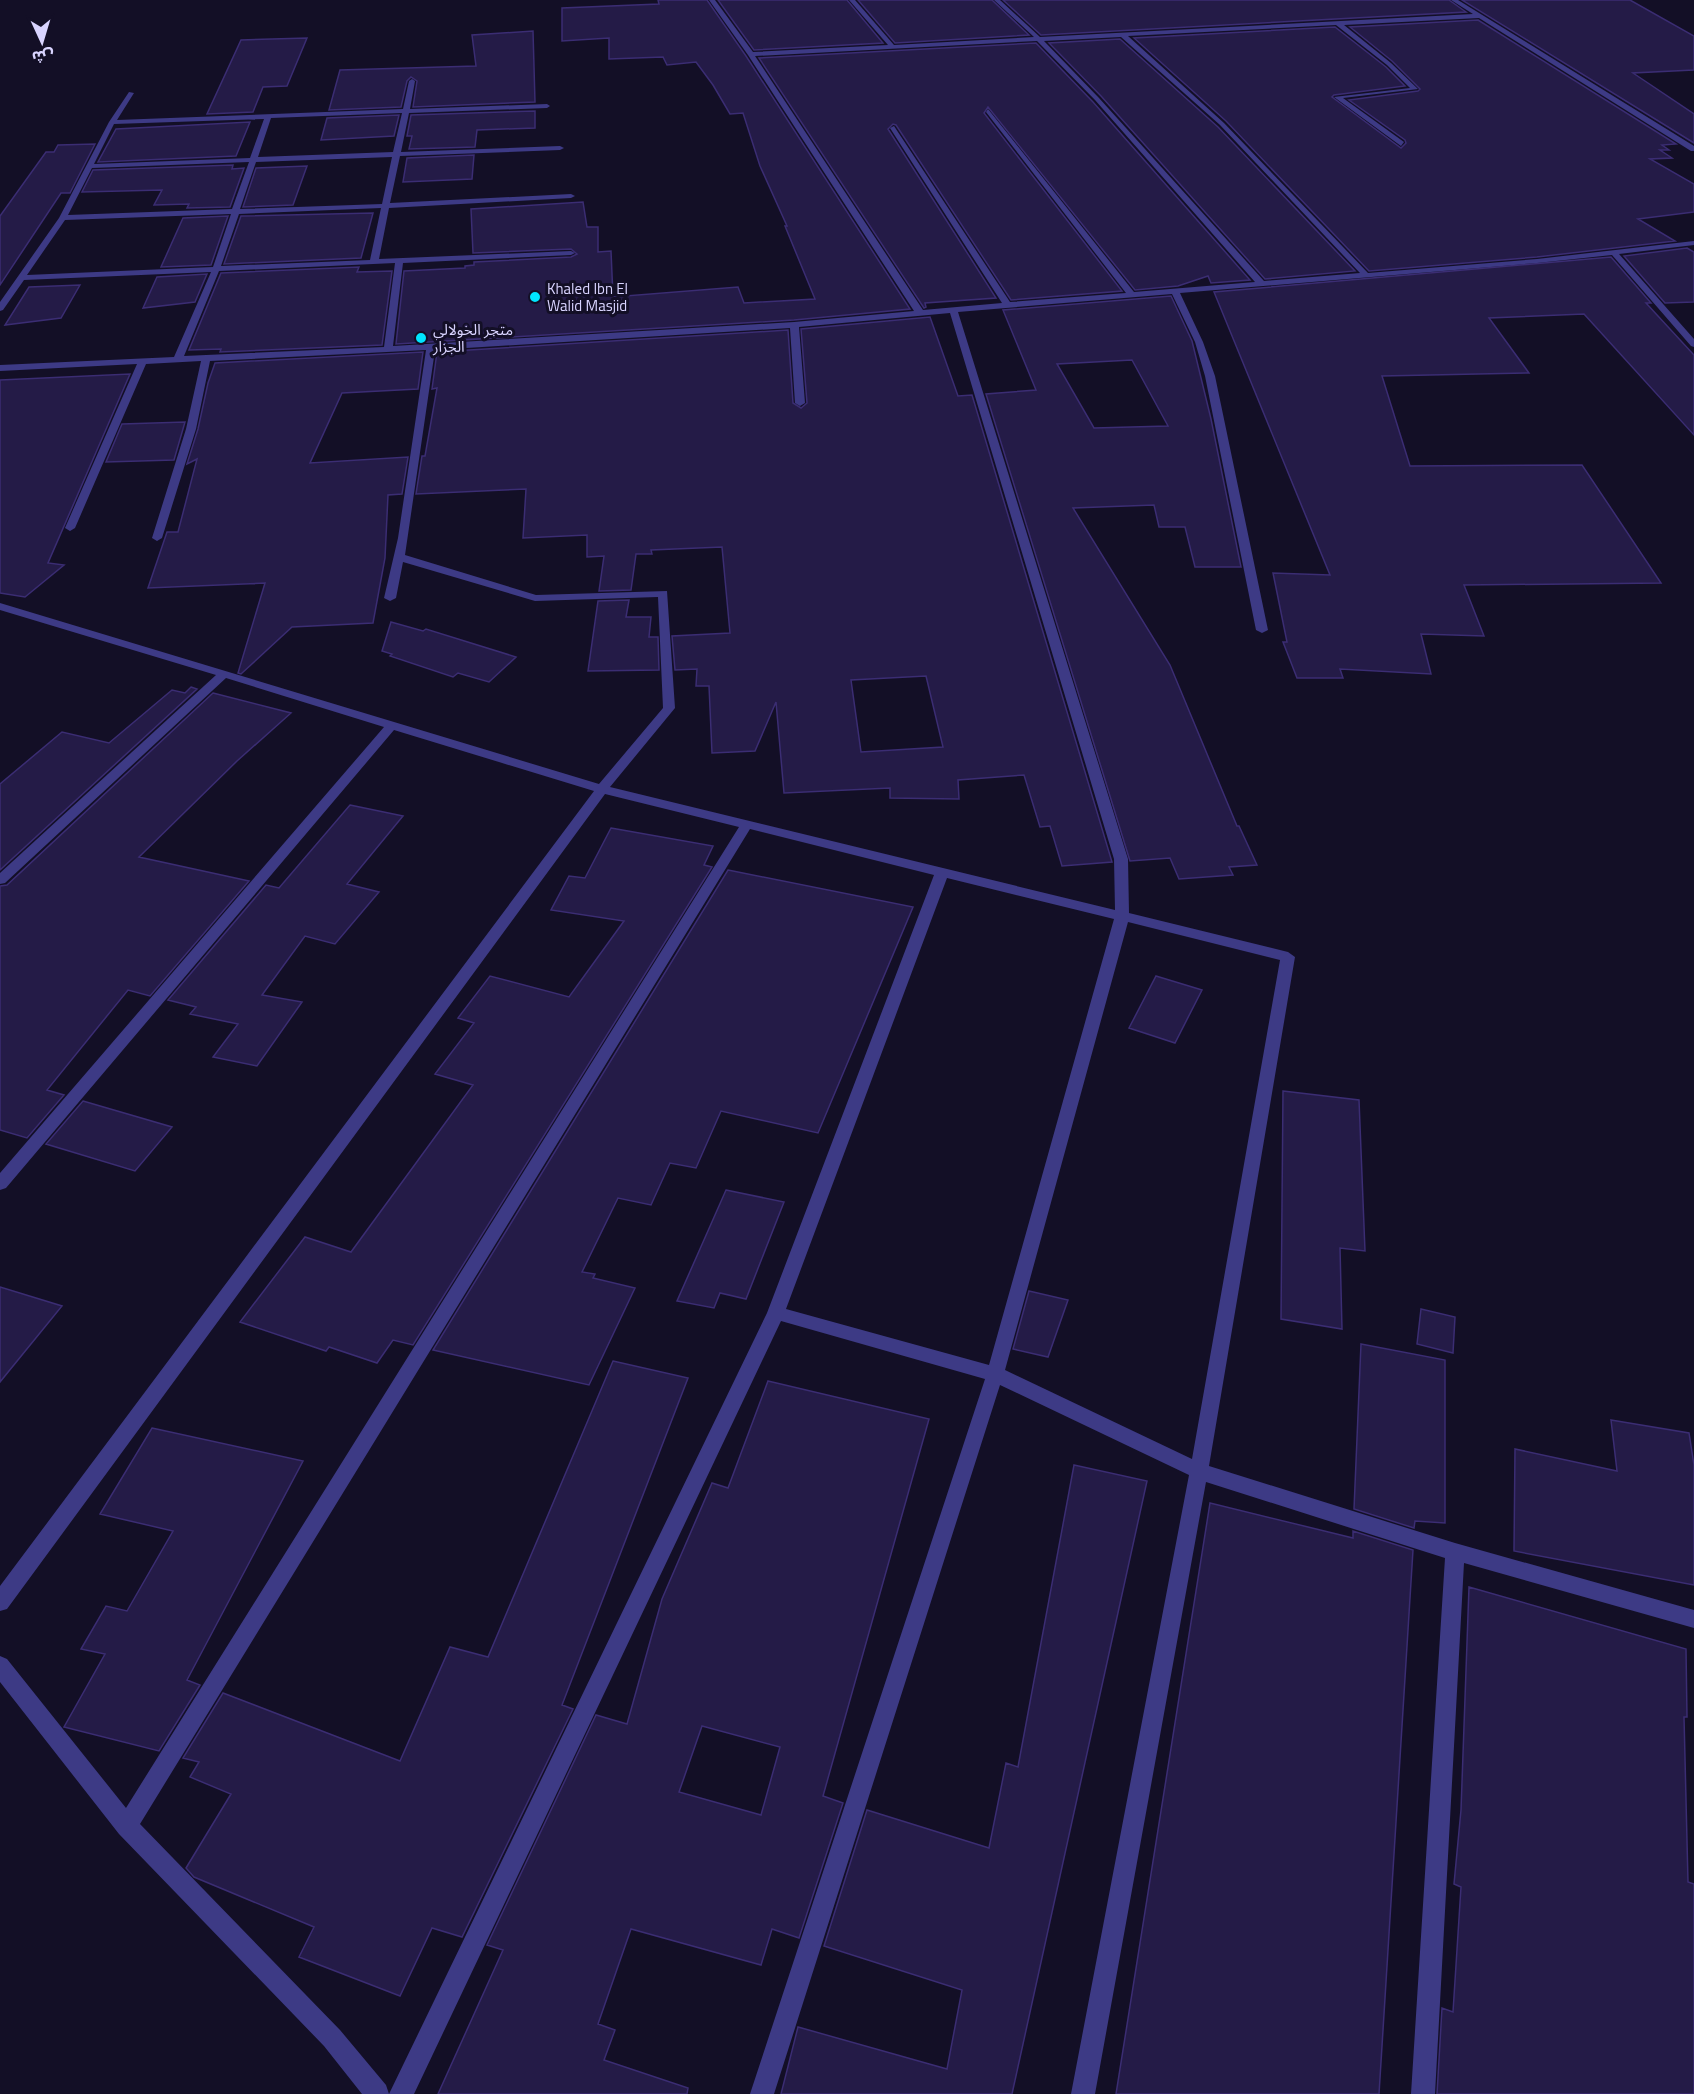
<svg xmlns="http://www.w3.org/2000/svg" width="1694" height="2094" viewBox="0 0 1694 2094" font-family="'Titillium Web','Noto Sans Arabic',sans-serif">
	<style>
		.building { fill: #241b47; stroke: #3b2d73; stroke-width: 1.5; fill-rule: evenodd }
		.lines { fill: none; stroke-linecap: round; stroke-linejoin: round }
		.minor { fill: #3d3a85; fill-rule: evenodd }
		.poi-dot { fill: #00e5ff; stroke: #130f26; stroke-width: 2 }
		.labels { text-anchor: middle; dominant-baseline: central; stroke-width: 6; stroke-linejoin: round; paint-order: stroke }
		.far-poi-label { font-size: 15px; fill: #d9d4ff; stroke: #130f26; text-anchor: start }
	</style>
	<rect width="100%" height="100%" fill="#130f26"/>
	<path class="building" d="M658,0H707L746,56L910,309L794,320L396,344L404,271L465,268V266L474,265V262L571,257L577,254L571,249L473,253L471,209L583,202L587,227H598V252L611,251L613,297L738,287L744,303L815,299L785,226H787L760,166L743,113L730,114L713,85L696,62L667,65L663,57L609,59V38L562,41V8L659,4Z
		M718,0H847L883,43L754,50Z
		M858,0H992L1029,35L895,43Z
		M1003,0H1449L1466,12L1041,35Z
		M1462,0H1630L1694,36V70L1633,73L1694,114V143Z
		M1478,20L1676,144L1662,145L1669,150H1660L1672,158L1650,159L1694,184V212L1638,219L1675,241L1537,257L1369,271L1226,121L1134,38L1335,27L1386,67L1405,86L1334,95L1332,97L1401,148L1406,143L1405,140L1349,100L1418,91L1420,89L1392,61L1350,27Z
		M533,31L535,102L413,107L417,81L411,77L407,81L401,107L329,110L340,70L476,66L472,35Z
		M307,38L287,86L263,87L253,112L207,114L241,40Z
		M1120,39L1218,127L1355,271L1265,279L1101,96L1049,43Z
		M1036,43L1093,102L1250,280L1211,283L1208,276L1178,286L1135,290L988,107L984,113L1122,291L1011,300L896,125L893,124L888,129L996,298L925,303L926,307L924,308L759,58Z
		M535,111V128L477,130L475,147L409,149L412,136H407L411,115Z
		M399,115L394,136L321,140L327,118Z
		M250,122L236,156L98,162L116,129Z
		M95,144L70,193H61L0,285V216L46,152H54L58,145Z
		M474,155L472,179L403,182L407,158Z
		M233,165L232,169L244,168L230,207L187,208L189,204L154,205L162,190L82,192L93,170Z
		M307,166L293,205L243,207L256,168Z
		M373,213L361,258L224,264L241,216Z
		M228,216L211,265L161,267L183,218Z
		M1687,248L1694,252V302L1665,303L1624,256Z
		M1611,257L1651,303H1646L1694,355V435L1584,314L1489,318L1529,373L1382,376L1410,466L1582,465L1661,583L1464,585L1484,636L1421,634L1431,674L1340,669L1343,678H1297L1283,642H1287L1273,573L1330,575L1214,292Z
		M359,267L357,272L392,271L382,345L220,352L221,349L189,350L221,273Z
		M207,274L195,302L143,308L157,277Z
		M80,285L61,318L5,325L29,287Z
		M1171,296L1192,341L1211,419L1241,567H1195L1185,527H1159L1154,505L1073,508L1170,665L1237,826H1239L1257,865L1229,867L1233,875L1179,879L1170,858L1130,861L986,394L1036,390L1003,310ZM1132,360L1168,426L1094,428L1057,364Z
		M930,317L958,396L972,395L1112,862L1062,866L1050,826L1040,827L1024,775L958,780L959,799L890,798V788L784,793L776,702L755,751L712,753L709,686H696L697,669L675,670L672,636L730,633L722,547L651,550L652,554H636L631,590L599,591L604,556L587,557V535L523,538L526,489L416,494L422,456H425L437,388L432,389L437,352L788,330L793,403L801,408L807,403L801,329ZM926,676L943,747L861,752L851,680Z
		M423,352L418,389L342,393L310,463L408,457L402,494L388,495L385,558L373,623L292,627L241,674L238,673L265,583L148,588L167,532H178L197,459L187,464L198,429L208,383L215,363Z
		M130,374L48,563L64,565L25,597L0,593V380Z
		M185,422L174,460L106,462L122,424Z
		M629,600L626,617H651L649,637H658L659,670L588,671L598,601Z
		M391,622L423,631L426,629L516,657L489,682L458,673L453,677L390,656L392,654L382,651Z
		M191,687L197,689L0,870V784L62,732L109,743L172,690L185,693Z
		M213,693L291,713L237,761L139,857L249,881L150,996L128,990L47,1090L64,1095L27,1138L0,1130V886L7,885Z
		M350,805L403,816L347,884L379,892L335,944L305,936L262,995L302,1002L257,1066L213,1057L238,1024L190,1014L196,1007L168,1000L266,885L279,888Z
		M611,828L713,846L704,865L712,867L413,1345L393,1340L377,1363L329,1347L326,1351L240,1322L305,1237L351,1252L473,1085L435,1074L474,1023L458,1018L490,976L569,997L624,921L551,910L569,876L585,878Z
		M728,870L913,907L818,1133L721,1111L696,1168L670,1163L651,1205L618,1198L582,1272L595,1274L593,1278L635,1288L589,1385L433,1350Z
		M1156,976L1202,990L1175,1043L1129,1028Z
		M1283,1091L1359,1100L1365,1251L1340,1248L1342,1329L1281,1319Z
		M83,1101L172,1127L135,1171L46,1144Z
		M726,1190L784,1202L746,1299L720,1293L714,1308L677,1301Z
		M0,1287L62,1306L0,1382Z
		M1029,1291L1068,1300L1048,1357L1013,1349Z
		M1421,1309L1455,1317L1453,1353L1417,1344Z
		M1361,1344L1445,1360V1523L1415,1521L1414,1528L1354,1509Z
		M613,1361L688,1378L562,1705L573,1709L462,1937L432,1928L400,1996L299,1957L314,1927L194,1877L186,1868L231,1794L190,1777L199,1762L183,1758L223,1693L400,1761L450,1647L488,1657Z
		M768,1381L929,1419L823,1796L843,1803L799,1938L772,1929L761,1965L631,1929L598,2024L615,2030L604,2060L688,2088L687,2094H438L503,1950L487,1945L596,1715L627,1724L662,1599L712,1483L728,1488ZM702,1726L780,1747L761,1815L679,1792Z
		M1611,1420L1689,1433L1694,1465V1585L1514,1551L1515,1449L1617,1471Z
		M152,1428L303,1461L187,1680L200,1685L159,1751L64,1727L105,1654L81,1649L106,1606L127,1611L173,1531L100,1514Z
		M1074,1465L1147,1481L1012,2094H781L798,2027L947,2069L962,1990L824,1946L867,1810L989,1848L1006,1763L1018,1767Z
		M1210,1503L1353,1538V1531L1413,1550L1379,2094H1116Z
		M1469,1587L1686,1649L1687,1717H1684L1688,1882L1694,1884V2094H1437L1442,2008L1453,2012L1461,1887L1454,1884L1461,1810Z"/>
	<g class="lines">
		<path class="minor" d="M709,0H715L753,52L888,45L849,0H855L894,45L1034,37L994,0H1000L1040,37L1473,14L1451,0H1458L1694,146V151H1691L1479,18L1344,25L1391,63L1418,89L1343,98L1404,142L1401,146L1334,97L1410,88L1387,65L1336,25L1128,36L1224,123L1368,273L1537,259L1694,241V245L1619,254L1694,339V347L1691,346L1612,255L1537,263L1180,293L1203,342L1215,376L1268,630L1262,633L1256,630L1205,376L1195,342L1172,294L958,312L1128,859L1129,913L1288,952L1295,957L1209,1466L1455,1543L1694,1610V1628L1464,1563L1435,2094H1411L1445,1558L1206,1482L1095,2094H1071L1189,1475L1000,1385L774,2094H750L985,1379L781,1321L414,2094H362L324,2046L119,1834L0,1682V1656L7,1659L126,1808L739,827L605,794L7,1609L0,1611V1586L594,791L394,730L6,1188L0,1190V1173L384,727L226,678L5,883L0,884V873L216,675L0,610V603L599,784L663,708L658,597L535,601L403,562L396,598L390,601L384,598L398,538L426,350L210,361L196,429L162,538L157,541L152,538L186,429L201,361L146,364L75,528L70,531L65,528L137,364L0,371V365L174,357L211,272L24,280L3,310L0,311V302L59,218L109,122L129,92L134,93L117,120L403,109L409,81L412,79L415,81L410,109L547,104L550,106L547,108L409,113L401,152L560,146L564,148L560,150L400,156L390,203L571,194L575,196L571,198L389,208L379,259L571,251L575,253L571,255L403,263L393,346L794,322L914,311L748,55ZM1121,37L1220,125L1360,273L1264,281L1099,98L1044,41ZM1037,41L1095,100L1255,282L1134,292L988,109L986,112L1126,293L1010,302L894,126L890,128L1002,303L923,310L755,56ZM402,113L393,152L258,157L271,118ZM264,119L250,158L94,164L114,124ZM392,157L382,204L240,209L256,162ZM249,162L232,209L68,215L92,168ZM381,208L370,260L221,266L239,214ZM231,214L213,267L27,275L65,220ZM395,263L384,347L184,356L219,271ZM950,313L1114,859L1115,910L610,787L675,708L667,591L536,595L405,555L435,350L790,328L795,403L800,406L805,403L799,327ZM750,829L934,875L767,1313L389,2094L386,2085L340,2030L140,1824ZM947,878L1114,919L989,1365L786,1309ZM1128,922L1280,960L1192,1459L1005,1370Z"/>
	</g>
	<g class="poi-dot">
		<circle cx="535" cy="297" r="6"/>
		<circle cx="421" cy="338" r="6"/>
	</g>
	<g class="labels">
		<g class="far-poi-label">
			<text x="547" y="288">Khaled Ibn El<tspan x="547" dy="17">Walid Masjid</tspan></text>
			<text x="433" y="329">متجر الخولالي<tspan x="433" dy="17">الجزار</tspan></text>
		</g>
	</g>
	<g transform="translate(42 42) rotate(176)" stroke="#130f26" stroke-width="4.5" paint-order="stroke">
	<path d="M0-4.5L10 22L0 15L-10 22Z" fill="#d9d4ff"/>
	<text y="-9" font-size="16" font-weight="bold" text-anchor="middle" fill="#d9d4ff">ش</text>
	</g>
</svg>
